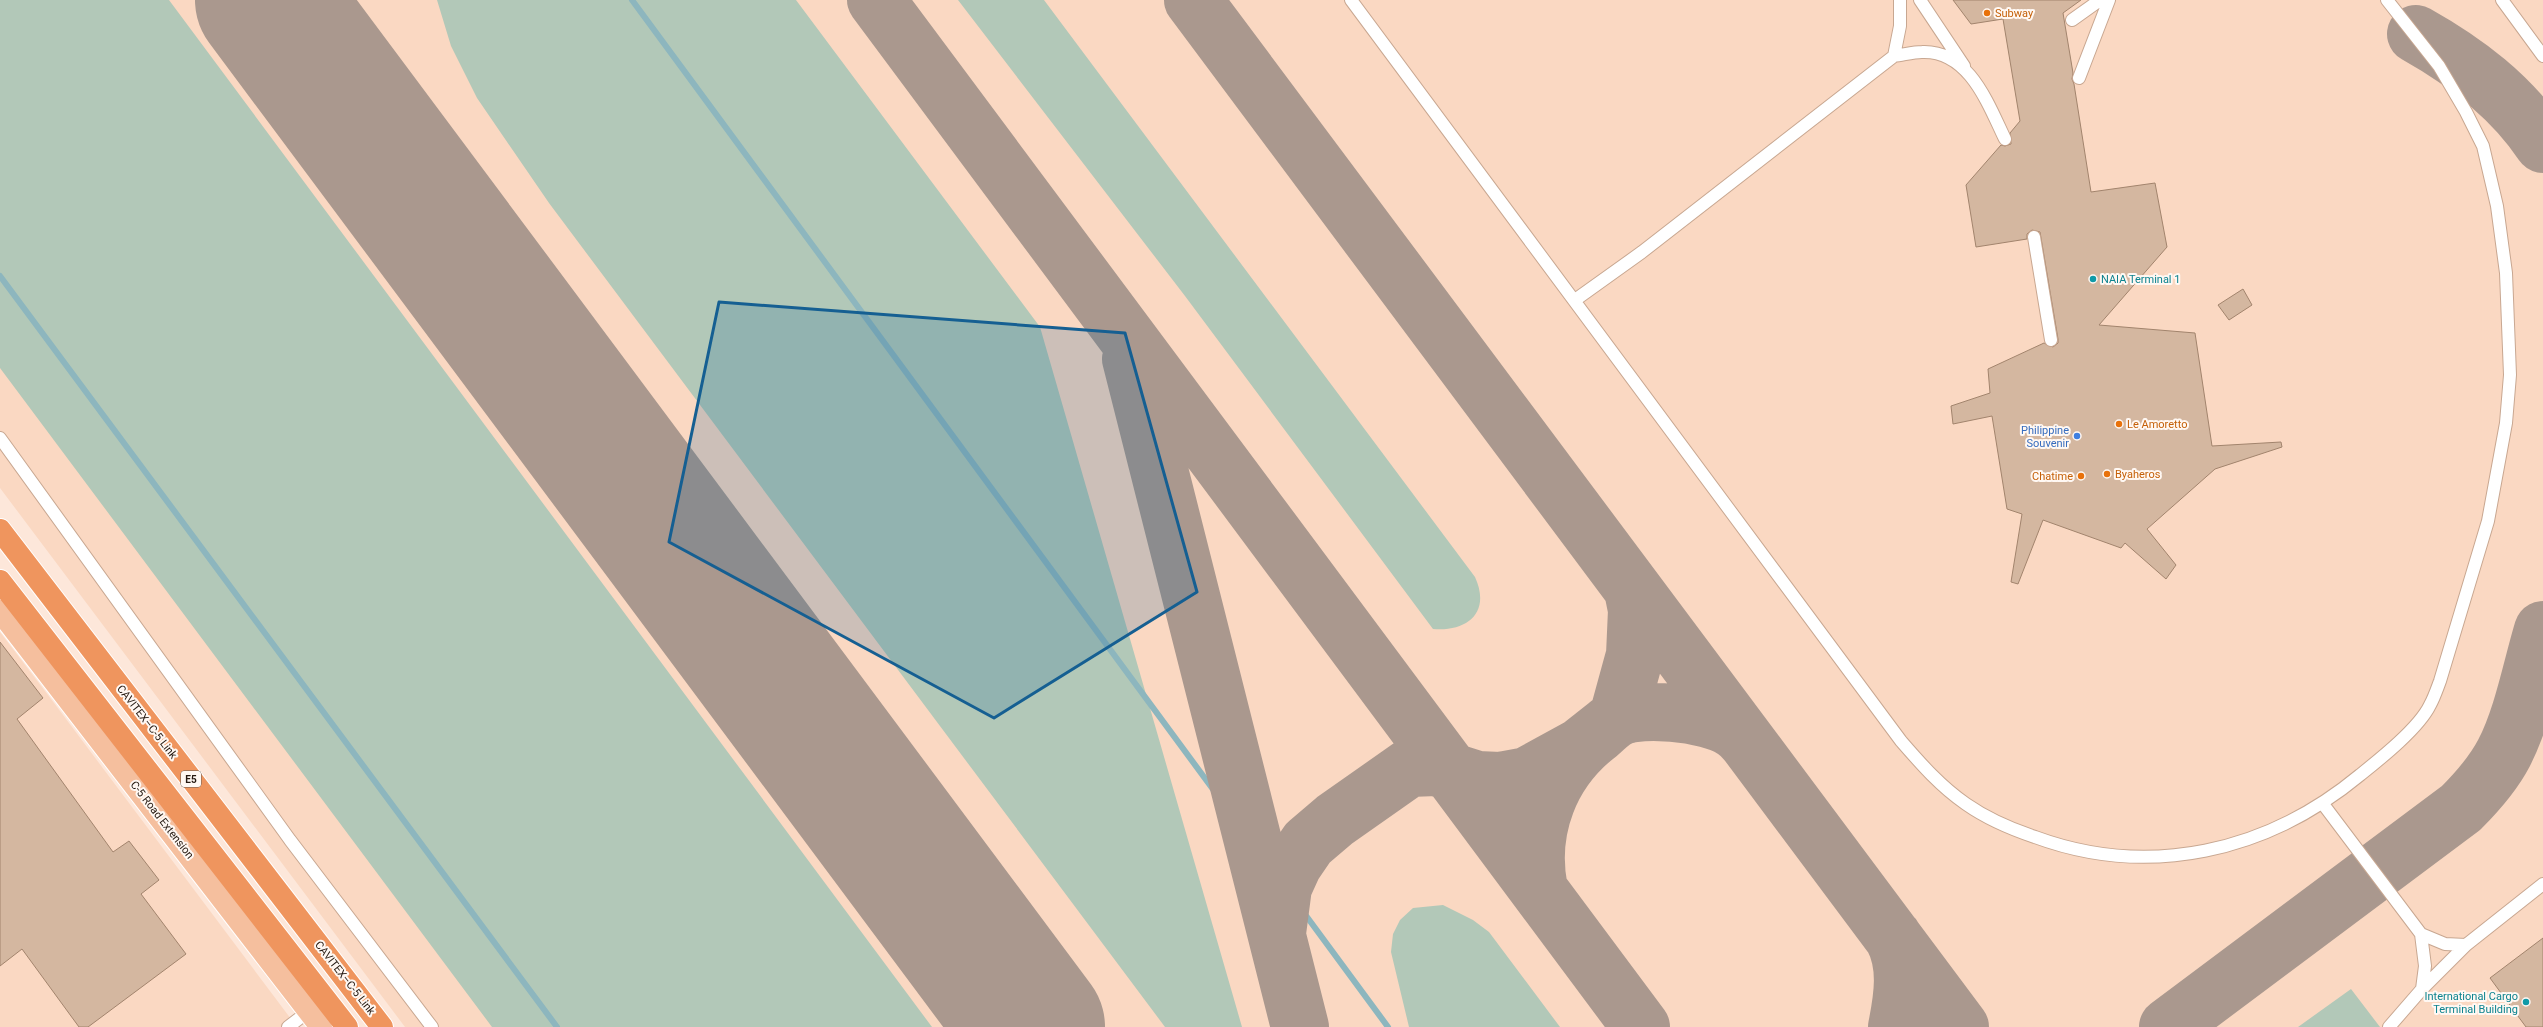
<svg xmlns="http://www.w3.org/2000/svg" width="2543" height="1027" viewBox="0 0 2543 1027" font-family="Roboto,sans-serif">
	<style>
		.built { fill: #fad8c2 }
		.green { fill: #b2c8b8 }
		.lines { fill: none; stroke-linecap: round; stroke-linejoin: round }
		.stream { stroke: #8db6be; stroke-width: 6 }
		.taxiway { stroke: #aa988e; stroke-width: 58 }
		.runway { stroke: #aa988e; stroke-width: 144 }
		.building { fill: #d4b7a0; stroke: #a2846d }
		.lane-casing { stroke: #c8a791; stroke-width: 14 }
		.primary-casing { stroke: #fff; stroke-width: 24 }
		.highway-casing { stroke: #fff; stroke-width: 24 }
		.lane { stroke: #fff; stroke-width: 12 }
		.primary { stroke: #f5bf9e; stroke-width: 22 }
		.highway { stroke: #ef955e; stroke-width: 22 }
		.marked { fill: #155f92; fill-opacity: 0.2; stroke: #155f92; stroke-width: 3; stroke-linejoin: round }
		.food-dot { fill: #e8710a; stroke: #fff8f3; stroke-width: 1.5 }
		.culture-dot { fill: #0f9aa8; stroke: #fff8f3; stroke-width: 1.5 }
		.shop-dot { fill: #3f7fe0; stroke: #fff8f3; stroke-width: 1.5 }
		.labels { text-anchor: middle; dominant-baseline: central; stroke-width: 4; stroke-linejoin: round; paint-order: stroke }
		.shield { fill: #fff8f3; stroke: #665c55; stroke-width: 1 }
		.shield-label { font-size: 10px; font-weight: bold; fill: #251911 }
		.food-label { font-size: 11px; fill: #c56008; stroke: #fff8f3; text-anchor: start }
		.culture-label { font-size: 11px; fill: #0d838f; stroke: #fff8f3; text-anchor: start }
		.shop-label { font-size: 11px; fill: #366cbe; stroke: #fff8f3; text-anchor: end }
		.street-label { font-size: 11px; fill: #251911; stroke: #fff8f3 }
	</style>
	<rect width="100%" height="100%" fill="#fde7da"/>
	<path class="built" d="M0,0H2543V1027H405L0,488Z
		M0,632L48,695L297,1027H0Z"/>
	<path class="green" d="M0,0H169L932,1027H492L0,368Z
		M437,0H796L1040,327L1242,1027H1165L549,203L477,98L451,46Z
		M958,0H1044L1475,577C1491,612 1468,632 1433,629L1185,296Z
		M1443,905L1473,920L1489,932L1560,1027H1409L1391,952L1393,934L1400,920L1413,908Z
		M2351,989L2380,1027H2298Z"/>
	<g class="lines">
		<path class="stream" d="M632,0L1388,1027
			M0,276L557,1027"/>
		<path class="taxiway" d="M272,0L283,22
			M876,0L1641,1027
			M1193,0L1960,1027
			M2416,34C2466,62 2511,96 2543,144
			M1131,359L1300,1027
			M1539,890C1527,829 1550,770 1599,733C1605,728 1611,721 1618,718C1634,709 1673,712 1690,715C1711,719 1733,724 1746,741
			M1277,933L1283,887L1293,865L1308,843L1335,820L1409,768L1436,767L1477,780L1500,781L1527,776L1580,747L1618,717L1635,655L1637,610L1633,590
			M1893,937C1908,965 1903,997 1897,1027
			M2168,1027L2461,808C2477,792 2493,774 2504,753C2523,716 2531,670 2543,630"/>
		<path class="runway" d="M267,0L1033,1027"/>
	</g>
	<path class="building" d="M1953,0H2081L2063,13L2073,73L2072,79L2074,84L2091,192L2155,183L2167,247L2099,325L2195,333L2212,446L2281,442L2282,447L2215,469L2147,529L2176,565L2166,579L2125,543L2121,548L2043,520L2018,584L2011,582L2022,514L2007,509L1992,416L1953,424L1951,406L1990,393L1988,369L2044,343L2053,347L2058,343V339L2040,232L2032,230L2027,234V239L1976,247L1966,185L2001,145L2005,146L2011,144L2010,133L2020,121L2003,19L1971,24Z
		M2243,289L2252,305L2229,320L2218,305Z
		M0,642L43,698L17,719L113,852L129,841L159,880L141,894L186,954L88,1027H79L22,949L0,966Z
		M2543,938V1027H2526L2490,978Z"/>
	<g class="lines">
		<g class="lane-casing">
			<path id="lane" d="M1351,0L1901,741C1921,764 1940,786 1966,804C1986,818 2011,829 2035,837C2149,879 2267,852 2360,775C2380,759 2419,728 2430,705C2434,698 2437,689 2440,681L2488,521L2506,423L2510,375L2506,273L2497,206L2483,146L2466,112L2439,66L2387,0
				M1920,0L1964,66
				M2502,0L2543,56
				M2072,20L2100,0
				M1894,56C1903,55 1913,52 1922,52C1969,50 1988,104 2005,139
				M2079,78L2109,0
				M2034,237L2051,340
				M1575,300L1642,252L1894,56L1900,26V0
				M0,438L290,840L432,1027
				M2323,804L2421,934L2425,966L2422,989L2389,1027
				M2421,934L2445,944L2466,945L2543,884
				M2422,989L2466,945
				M288,1027L309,1011"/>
		</g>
		<g class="primary-casing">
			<path id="primary" d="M0,611L321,1027"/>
		</g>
		<g class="highway-casing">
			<path id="highway" d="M0,530L382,1027
				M0,581L347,1027"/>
		</g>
		<use href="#lane" class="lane"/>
		<use href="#primary" class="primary"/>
		<use href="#highway" class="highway"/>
	</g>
	<path class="marked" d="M719,302L1125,333L1197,592L994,718L669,542Z"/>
	<g class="food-dot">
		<circle cx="1987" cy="13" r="4"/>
		<circle cx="2119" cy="424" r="4"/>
		<circle cx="2107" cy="474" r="4"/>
		<circle cx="2081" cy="476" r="4"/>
	</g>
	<g class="culture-dot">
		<circle cx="2093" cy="279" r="4"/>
		<circle cx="2526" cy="1002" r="4"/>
	</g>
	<circle class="shop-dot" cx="2077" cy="436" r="4"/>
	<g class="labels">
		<rect class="shield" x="181" y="771" width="20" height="16" rx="3"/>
		<g class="shield-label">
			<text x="191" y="779">E5</text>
		</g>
		<g class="food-label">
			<text x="1995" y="13">Subway</text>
			<text x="2127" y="424">Le Amoretto</text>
			<text x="2115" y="474">Byaheros</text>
			<text x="2073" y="476" text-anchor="end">Chatime</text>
		</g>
		<g class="culture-label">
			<text x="2101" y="279">NAIA Terminal 1</text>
			<text x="2518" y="996" text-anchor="end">International Cargo<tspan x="2518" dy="13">Terminal Building</tspan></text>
		</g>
		<g class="shop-label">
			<text x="2069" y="430">Philippine<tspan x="2069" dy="13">Souvenir</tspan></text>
		</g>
		<g class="street-label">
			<text transform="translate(147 722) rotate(52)">CAVITEX–C-5 Link</text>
			<text transform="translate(162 820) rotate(52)">C-5 Road Extension</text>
			<text transform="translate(345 978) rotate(52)">CAVITEX–C-5 Link</text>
		</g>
	</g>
</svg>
